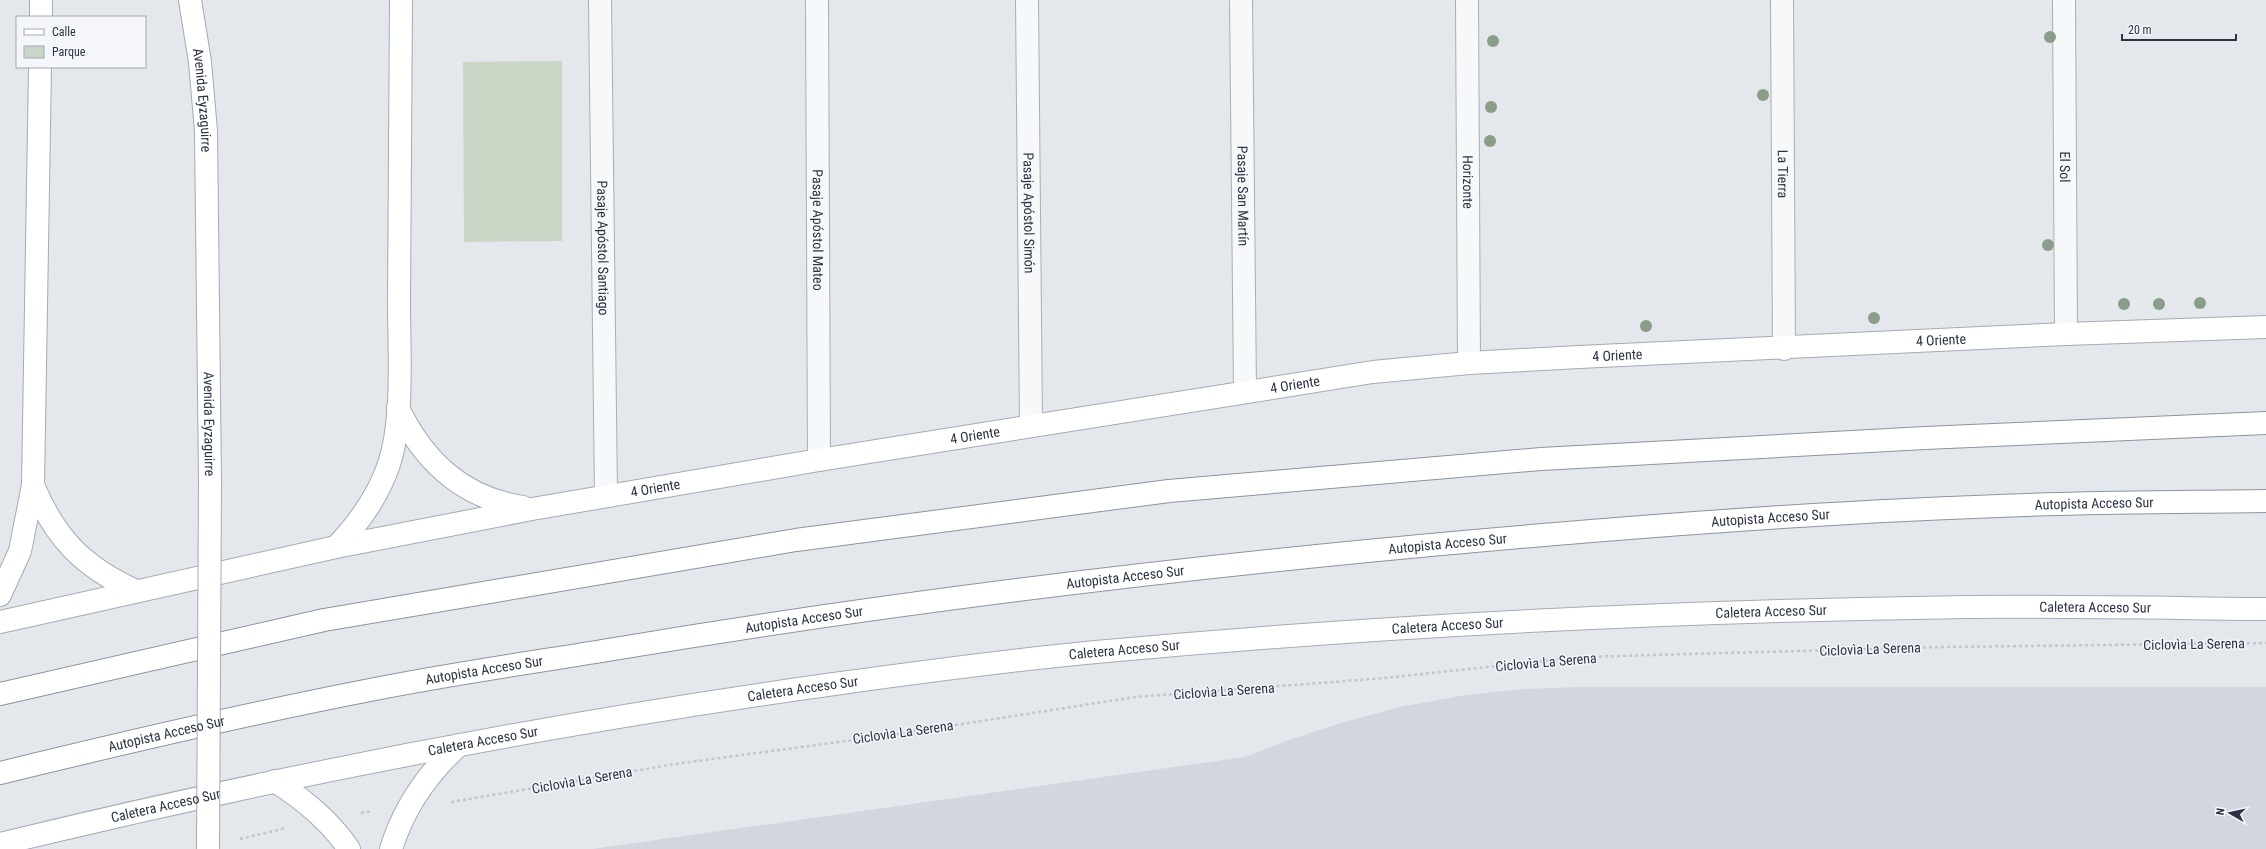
<svg xmlns="http://www.w3.org/2000/svg" width="2266" height="849" viewBox="0 0 2266 849" font-family="'Roboto Condensed',sans-serif">
	<style>
		.built { fill: #d2d6de }
		.green { fill: #c9d6c5 }
		.lines { fill: none; stroke-linecap: round; stroke-linejoin: round }
		.minor-casing { stroke: #a9aeb7; stroke-width: 24 }
		.major-casing { stroke: #a3abb8; stroke-width: 24 }
		.highway-casing { stroke: #8b94a3; stroke-width: 24 }
		.path { stroke: #c2c5cb; stroke-width: 2.5; stroke-dasharray: 3 3; stroke-linecap: butt }
		.minor { stroke: #f7f8fa; stroke-width: 22 }
		.major { stroke: #fff; stroke-width: 22 }
		.highway { stroke: #fff; stroke-width: 22 }
		.major-bridge-casing { stroke: #a3abb8; stroke-width: 24; stroke-linecap: butt }
		.major-bridge { stroke: #fff; stroke-width: 22 }
		.tree { fill: #899d89 }
		.labels { text-anchor: middle; dominant-baseline: central; stroke-width: 3; stroke-linejoin: round; paint-order: stroke }
		.street-label { font-size: 14px; fill: #2b3445; stroke: #f4f6f9 }
	</style>
	<rect width="100%" height="100%" fill="#e4e7ec"/>
	<path class="built" d="M1582,687H2266V849H593L1245,757L1292,739L1341,723L1400,707L1460,696L1521,689Z"/>
	<path class="green" d="M562,61V241L464,242L463,62Z"/>
	<g class="lines">
		<g class="minor-casing">
			<g id="minor">
				<path id="s1" d="M600,0L606,495"/>
				<path id="s2" d="M817,0L819,460"/>
				<path id="s3" d="M1027,0L1031,426"/>
				<path id="s4" d="M1241,0L1245,391"/>
				<path id="s5" d="M1467,0L1469,363"/>
				<path id="s6" d="M1782,0L1784,349"/>
				<path id="s7" d="M2064,0L2066,334"/>
			</g>
		</g>
		<g class="major-casing">
			<g id="major">
				<path id="s8" d="M190,0L200,62L206,131L210,481"/>
				<path d="M41,17V0"/>
				<path d="M398,408C424,462 463,498 523,507"/>
				<path d="M33,485C55,538 83,567 136,591"/>
				<path d="M336,547C359,523 378,497 389,464C404,418 399,351 399,302C400,201 400,101 401,0"/>
				<path d="M0,595L20,551L33,485L40,67"/>
				<path id="s9" d="M0,622L336,547L532,509L819,460L1373,372L1469,363L1579,357L2066,334L2266,327"/>
				<path d="M275,781C304,800 329,820 349,849"/>
				<path id="s10" d="M0,844C275,777 553,723 834,684C921,672 1009,660 1096,652C1386,625 1677,611 1967,607C2067,606 2167,608 2266,609"/>
				<path d="M391,849C404,807 427,774 459,745"/>
			</g>
		</g>
		<g class="highway-casing">
			<g id="highway">
				<path d="M0,694L324,620L796,540L1169,491L1541,459L1925,438L2266,423"/>
				<path id="s11" d="M0,773C123,743 246,714 370,690C449,674 529,663 608,650C899,601 1192,566 1486,540C1676,523 1868,509 2059,504C2128,502 2197,502 2266,501"/>
			</g>
		</g>
		<path class="path" d="M451,802L675,764L898,734L1135,697L1385,678L1581,657L1944,647L2266,643
			M361,813L372,811
			M240,839L286,828"/>
		<use href="#minor" class="minor"/>
		<use href="#major" class="major"/>
		<use href="#highway" class="highway"/>
		<g class="major-bridge-casing">
			<path id="major-bridge" d="M208,849L210,481"/>
		</g>
		<use href="#major-bridge" class="major-bridge"/>
	</g>
	<g class="tree">
		<circle cx="2050" cy="37" r="6"/>
		<circle cx="1493" cy="41" r="6"/>
		<circle cx="1763" cy="95" r="6"/>
		<circle cx="1491" cy="107" r="6"/>
		<circle cx="1490" cy="141" r="6"/>
		<circle cx="2048" cy="245" r="6"/>
		<circle cx="2200" cy="303" r="6"/>
		<circle cx="2124" cy="304" r="6"/>
		<circle cx="2159" cy="304" r="6"/>
		<circle cx="1874" cy="318" r="6"/>
		<circle cx="1646" cy="326" r="6"/>
	</g>
	<g class="labels">
		<g class="street-label">
			<text stroke="none"><textPath href="#s8" startOffset="101">Avenida Eyzaguirre</textPath></text>
			<text stroke="none"><textPath href="#s7" startOffset="167">El Sol</textPath></text>
			<text stroke="none"><textPath href="#s6" startOffset="174">La Tierra</textPath></text>
			<text stroke="none"><textPath href="#s5" startOffset="182">Horizonte</textPath></text>
			<text stroke="none"><textPath href="#s4" startOffset="196">Pasaje San Martín</textPath></text>
			<text stroke="none"><textPath href="#s3" startOffset="213">Pasaje Apóstol Simón</textPath></text>
			<text stroke="none"><textPath href="#s2" startOffset="230">Pasaje Apóstol Mateo</textPath></text>
			<text stroke="none"><textPath href="#s1" startOffset="248">Pasaje Apóstol Santiago</textPath></text>
			<text stroke="none"><textPath href="#s9" startOffset="1965">4 Oriente</textPath></text>
			<text stroke="none"><textPath href="#s9" startOffset="1641">4 Oriente</textPath></text>
			<text stroke="none"><textPath href="#s9" startOffset="1317">4 Oriente</textPath></text>
			<text stroke="none"><textPath href="#s8" startOffset="425">Avenida Eyzaguirre</textPath></text>
			<text stroke="none"><textPath href="#s9" startOffset="993">4 Oriente</textPath></text>
			<text stroke="none"><textPath href="#s9" startOffset="669">4 Oriente</textPath></text>
			<text stroke="none"><textPath href="#s11" startOffset="2115">Autopista Acceso Sur</textPath></text>
			<text stroke="none"><textPath href="#s11" startOffset="1791">Autopista Acceso Sur</textPath></text>
			<text stroke="none"><textPath href="#s11" startOffset="1467">Autopista Acceso Sur</textPath></text>
			<text stroke="none"><textPath href="#s11" startOffset="1143">Autopista Acceso Sur</textPath></text>
			<text stroke="none"><textPath href="#s10" startOffset="2114">Caletera Acceso Sur</textPath></text>
			<text stroke="none"><textPath href="#s10" startOffset="1790">Caletera Acceso Sur</textPath></text>
			<text stroke="none"><textPath href="#s11" startOffset="819">Autopista Acceso Sur</textPath></text>
			<text stroke="none"><textPath href="#s10" startOffset="1466">Caletera Acceso Sur</textPath></text>
			<text transform="translate(2194 644) rotate(-1)">Ciclovìa La Serena</text>
			<text transform="translate(1870 649) rotate(-2)">Ciclovìa La Serena</text>
			<text stroke="none"><textPath href="#s10" startOffset="1142">Caletera Acceso Sur</textPath></text>
			<text transform="translate(1546 662) rotate(-5)">Ciclovìa La Serena</text>
			<text stroke="none"><textPath href="#s11" startOffset="495">Autopista Acceso Sur</textPath></text>
			<text stroke="none"><textPath href="#s10" startOffset="818">Caletera Acceso Sur</textPath></text>
			<text transform="translate(1224 691) rotate(-4)">Ciclovìa La Serena</text>
			<text transform="translate(903 732) rotate(-8)">Ciclovìa La Serena</text>
			<text stroke="none"><textPath href="#s11" startOffset="171">Autopista Acceso Sur</textPath></text>
			<text stroke="none"><textPath href="#s10" startOffset="494">Caletera Acceso Sur</textPath></text>
			<text transform="translate(582 780) rotate(-10)">Ciclovìa La Serena</text>
			<text stroke="none"><textPath href="#s10" startOffset="170">Caletera Acceso Sur</textPath></text>
		</g>
	</g>
	<rect x="16" y="16" width="130" height="52" fill="#f4f6f9" stroke="#a4a8b1"/>
	<rect x="24" y="29" width="20" height="6" fill="#ffffff" stroke="#a4a8b1"/>
	<text x="52" y="36" font-size="12" fill="#2b3445">Calle</text>
	<rect x="24" y="46" width="20" height="12" fill="#c9d6c5" stroke="#a4a8b1"/>
	<text x="52" y="56" font-size="12" fill="#2b3445">Parque</text>
	<g transform="translate(2230 813) rotate(279)" stroke="#f4f6f9" stroke-width="3" paint-order="stroke">
	<path d="M0-3L7 15L0 10L-7 15Z" fill="#2b3445"/>
	<text y="-6" font-size="11" font-weight="bold" text-anchor="middle" fill="#2b3445">N</text>
	</g>
	<path d="M2122 34v6h114v-6" fill="none" stroke="#2b3445" stroke-width="2"/>
	<text x="2128" y="34" font-size="12" fill="#2b3445" stroke="#f4f6f9" stroke-width="3" paint-order="stroke">20 m</text>
</svg>
